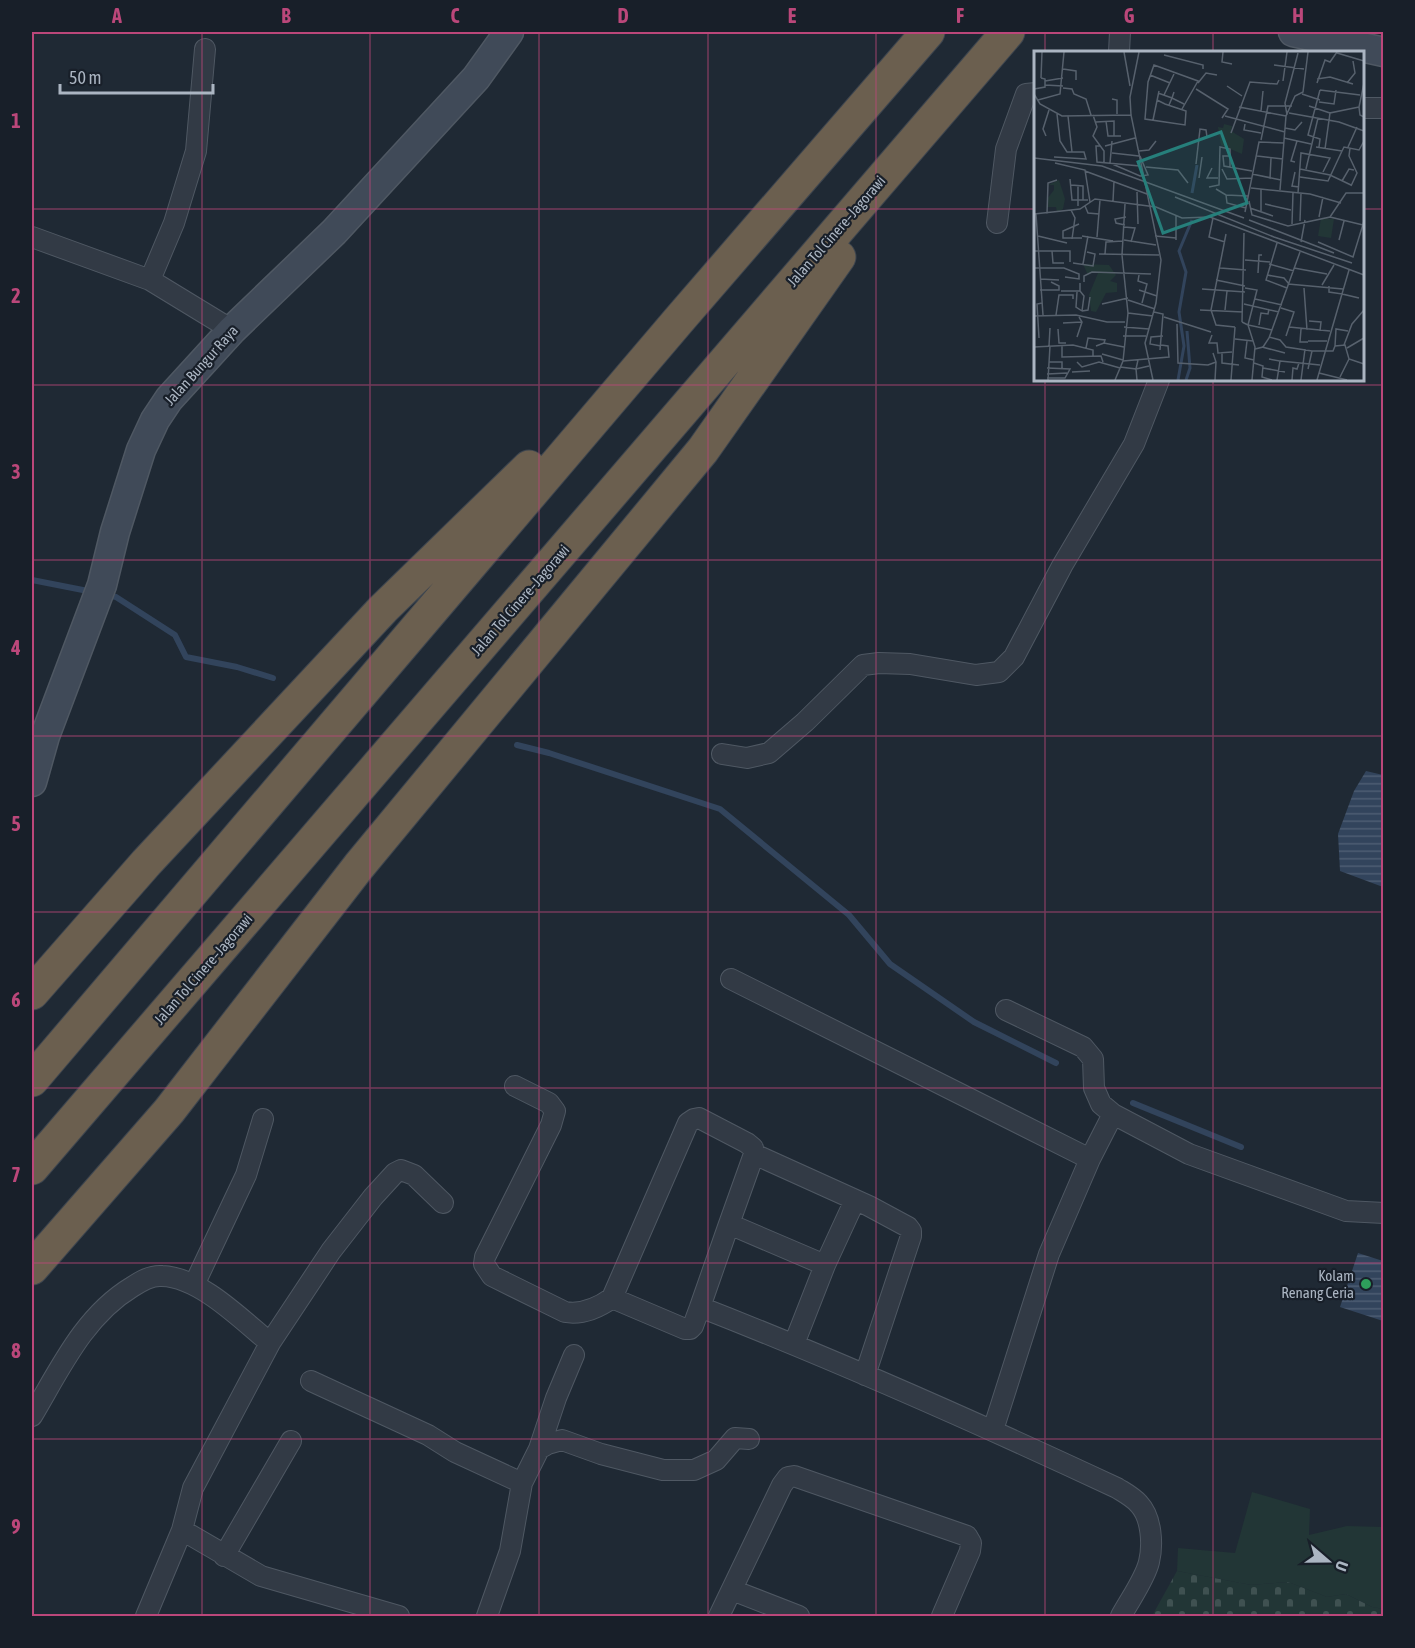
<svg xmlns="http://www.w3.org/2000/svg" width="1415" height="1648" viewBox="0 0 1415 1648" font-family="'Asap Condensed',sans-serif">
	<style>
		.grass { fill: #223636 }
		.cemetery { fill: url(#cemetery-stones) }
		.water { fill: url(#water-rules) }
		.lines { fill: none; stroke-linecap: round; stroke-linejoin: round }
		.stream { stroke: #32445c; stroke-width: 6 }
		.street-casing { stroke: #4f5863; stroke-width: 22 }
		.secondary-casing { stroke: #4f5863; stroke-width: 31 }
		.highway-casing { stroke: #3d454f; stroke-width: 35 }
		.street { stroke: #323a45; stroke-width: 20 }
		.secondary { stroke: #404a58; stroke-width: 28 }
		.highway { stroke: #6b5f4f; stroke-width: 33 }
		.grid { fill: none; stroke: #bb477a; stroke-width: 1.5; stroke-opacity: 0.55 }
		.leisure-dot { fill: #2e9e5b; stroke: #181f29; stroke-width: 2 }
		.labels { text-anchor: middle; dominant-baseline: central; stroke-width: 4.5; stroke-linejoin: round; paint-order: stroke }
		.street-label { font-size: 15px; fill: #abb5c2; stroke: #181f29 }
		.poi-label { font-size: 15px; fill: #abb5c2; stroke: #181f29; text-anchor: end }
		.inset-river { fill: none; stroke: #32445c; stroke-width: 3 }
		.inset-road { fill: none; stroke: #57616d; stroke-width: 1.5 }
		.view { fill: #267f7b; fill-opacity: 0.15; stroke: #267f7b; stroke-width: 3 }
		.inset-edge { fill: none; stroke: #abb5c2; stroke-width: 3 }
		.neatline { fill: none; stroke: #bb477a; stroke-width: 2 }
		.grid-label { font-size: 20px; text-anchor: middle; font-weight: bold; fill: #bb477a }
	</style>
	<defs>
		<pattern id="cemetery-stones" width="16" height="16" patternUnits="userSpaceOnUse" patternTransform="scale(1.5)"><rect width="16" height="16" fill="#223636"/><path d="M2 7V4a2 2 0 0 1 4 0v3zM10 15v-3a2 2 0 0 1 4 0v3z" fill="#3f5151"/></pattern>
		<pattern id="water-rules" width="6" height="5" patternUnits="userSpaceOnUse" patternTransform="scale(1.5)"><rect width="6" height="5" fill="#32445c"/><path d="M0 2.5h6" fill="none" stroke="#4d5d72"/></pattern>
	</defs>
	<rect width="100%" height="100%" fill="#1f2934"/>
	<path class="grass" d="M1252,1492L1310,1509L1309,1535L1347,1526L1383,1527V1609L1372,1607L1346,1594L1327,1597L1288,1582L1251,1585L1177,1571L1178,1548L1235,1553Z"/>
	<path class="cemetery" d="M1177,1571L1251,1585L1288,1582L1327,1597L1346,1594L1372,1607L1383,1609V1616H1152Z"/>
	<path class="water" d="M1366,771L1383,775V887L1340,871L1338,834L1354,791Z
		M1358,1253L1383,1261V1321L1340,1307Z"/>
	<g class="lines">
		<path class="stream" d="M32,580L93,592
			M106,595L116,597L175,635L186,657L237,667L273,678
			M517,745L549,753L720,809L849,915L890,964L974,1022L1056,1063
			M1133,1103L1241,1147"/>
		<g class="street-casing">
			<path id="street" d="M1119,52L1120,32
				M1362,108H1384
				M997,223L1006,149L1026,94L1036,93
				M32,237L150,280L232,330
				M150,280L174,223L196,151L205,49
				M722,754L747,758L769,753L805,722L863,665L879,663L910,664L976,675L999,672L1014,657L1062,566L1134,444L1159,380
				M731,979L1090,1159
				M1006,1010L1083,1047L1093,1059L1094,1088L1101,1104L1113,1114L1189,1154L1346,1211L1384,1213
				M515,1086L549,1103L555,1111L551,1125L485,1257L484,1264L492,1276L565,1312C583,1315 598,1308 612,1298L685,1329H690L693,1326L700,1307C841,1362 980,1424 1117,1488C1125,1493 1133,1497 1139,1504C1152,1518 1153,1545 1149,1562C1145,1579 1129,1601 1121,1616
				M754,1154L869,1206L908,1227L911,1231V1236L865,1375
				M194,1285L246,1175L263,1119
				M612,1298L688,1123L694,1119L699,1118L747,1143L753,1148L754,1154L729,1224L825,1265
				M700,1307L729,1224
				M794,1344L825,1265L855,1200
				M311,1381L428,1435L455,1452L522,1483
				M32,1416C60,1369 84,1316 132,1287C141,1281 151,1275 162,1276C200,1277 242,1320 270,1343
				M993,1430L1049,1254L1090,1159L1113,1114
				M539,1449L556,1398L574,1355
				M182,1530L261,1576L399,1616
				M224,1556L291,1441
				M732,1590L799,1616
				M146,1616L182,1530L193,1488L270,1343L331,1251L373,1197L395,1173L401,1170L414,1175L443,1203
				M487,1616L510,1551L522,1483L539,1449L548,1444L562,1440L601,1454L663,1470H694L716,1460L735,1438L749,1439
				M719,1616L782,1485L788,1477L794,1476L967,1536L971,1543L970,1551L942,1616"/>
		</g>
		<g class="secondary-casing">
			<path id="secondary" d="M1293,32L1384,52
				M32,782L45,736L102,585L115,532L141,450L155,420L169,399L232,330L334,232L476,78L509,32"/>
		</g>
		<g class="highway-casing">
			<path id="highway" d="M32,993L146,863L383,609L529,467
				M32,1080L678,321L928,32
				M32,1168L1008,32
				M32,1268L169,1111L359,866L703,450L839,257"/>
		</g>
		<use href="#street" class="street"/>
		<use href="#secondary" class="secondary"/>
		<use href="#highway" class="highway"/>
	</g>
	<path class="grid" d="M202,32V1616M370,32V1616M539,32V1616M708,32V1616M876,32V1616M1045,32V52M1213,32V52M32,209H1036M1362,209H1384M1045,380V1616M1213,380V1616M32,385H1384M32,560H1384M32,736H1384M32,912H1384M32,1088H1384M32,1263H1384M32,1439H1384"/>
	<circle class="leisure-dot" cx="1366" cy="1284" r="6"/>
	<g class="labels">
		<g class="street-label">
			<text transform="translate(836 231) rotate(-49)">Jalan Tol Cinere–Jagorawi</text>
			<text transform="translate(201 365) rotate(-48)">Jalan Bungur Raya</text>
			<text transform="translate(520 600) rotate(-49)">Jalan Tol Cinere–Jagorawi</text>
			<text transform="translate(203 969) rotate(-49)">Jalan Tol Cinere–Jagorawi</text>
		</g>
		<g class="poi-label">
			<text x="1354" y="1275">Kolam<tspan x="1354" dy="17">Renang Ceria</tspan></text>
		</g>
	</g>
	<g transform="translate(1034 51)">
		<rect width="330" height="330" fill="#1f2934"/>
		<path d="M287,167L300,168L297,187L284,185Z" fill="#223636"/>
		<path d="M25,129L31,148L29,158L23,161L22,156H13V148L20,139V134H14ZM49,213L75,214L82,224L76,230L83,232V241L72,242L62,261L57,260L55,244L64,222H53Z" fill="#223636"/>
		<path d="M190,73L198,75L197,80L210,88L208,103L187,94L184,76L189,77Z" fill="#223636"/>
		<path class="inset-river" d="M158,142L163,114M144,329L150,295L145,261L152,221L145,200L158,169M152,329L156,317L153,280"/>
		<path class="inset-road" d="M90,1L96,35M105,1L96,46L97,64L127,209L122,252L111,292L119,329M189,1L188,11L198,13M303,2L330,10M130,4L169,14V18M240,14L270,18M29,18L42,20V29M116,24L136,32M7,27L8,1M283,28L296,26L319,33M11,30L29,27M249,30L253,1M164,32L172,22L183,24M283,32L291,9L296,11L303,1M313,32L321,22L319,10M330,32L325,56L326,64L330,66M11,34L29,35M193,35L208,45M29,37L38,38L40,43L52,48L57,64M0,38L11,36V28L7,27M162,38L194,58L188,67M286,39L326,44M124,42L138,47L140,41M0,43L6,53L28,65L97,64M268,43L286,49M130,44L140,23M78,48L83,49V63M4,49L26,43L30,1M123,49L131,53L152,60L151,74L111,68L114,31L120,14L164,30L148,58M285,51L300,53L302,39M135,54L138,47L150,53M275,55L296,62M205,56L252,65M227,60L229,40M255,62L305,71L330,80M23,63L26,90L33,101H38M59,64L63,76L59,85L70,100V111M253,64L251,52L264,2M34,65L38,101M191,65L251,81M119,69L125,40M72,70L74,85H80M62,71L80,70V85H87M211,73L210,79L227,82M251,77L261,79L268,71M197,82L216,31L243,33L245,29M12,85L9,78L15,59M250,87L277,93M227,89L234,55H258M66,95H62L63,111L106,115M71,95L101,87M282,96L308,100M285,96L286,88L274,84L286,39M314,96L323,76M316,97L315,105L323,122L317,135M291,98L296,62L325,56M105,100L115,99L122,90M308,100L310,96L325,99L330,90M78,102L105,105M196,105H189L190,115L218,120M223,105L249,108M20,106L52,108L50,101H38M0,107L68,115L210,167M261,111L257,110L263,90M21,112L51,119L56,151M76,112L106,125L114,124L106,105M76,112L78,90M162,113L166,78L172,79L173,86M112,116L144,119L154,132M178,117L173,127H184M188,118L193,128L218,127M266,118L296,124L317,134M272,118L284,67M51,120L113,143M261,121L258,135L265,136M218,123L247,129M266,126L294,130L308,100M165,127L168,106M36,128L38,149H54M236,128L237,107M308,130L315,118L320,119M37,134L49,135V149M175,136L185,134L186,96L196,98V116M217,137L276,143L307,152M182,138L192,144L214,145M246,139L252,65L261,45L269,41L274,1M103,141L104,173M264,142L267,102L296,107L289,121M192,144L193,152L212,157M141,146L240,186L318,212M79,150L80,130M215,150L218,164L254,175L296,166L312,142H330M231,153L257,159M44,155V134M51,155L54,162L65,163M216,157L239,165M37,159L41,167L38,188M227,160V138M211,161L225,91L250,92M0,163L46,158L61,148L122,156L148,167L176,166L330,224M2,163L9,264M13,163L14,132L23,129M285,166L289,146M296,166L329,174M179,167L175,186L191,191M215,169L300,202M266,170L267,142M45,173L29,180V187H48M258,173L259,142M91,174L82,172L81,168L92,166M90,176L101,177L97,191M192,183L177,259L182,274L201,276M4,185L33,192M48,185L79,190M121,185L142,187M63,186L66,149M90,189L122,194M142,189V164M305,189L310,170M267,191L271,169M284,191L319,206L330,170M243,192L232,229L253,237M0,200H36V211M18,200L19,212H30M65,203L125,204M71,203L72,191L89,190M211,209L236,211M39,212L59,215L61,203L53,201M49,213L54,185M235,213L260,220M0,217H30L45,223V228L31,226M186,217L212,219M260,217L293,223M224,222L225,204H228M105,224L104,230L113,233L108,252M233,224L250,227L255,233M6,228L25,229M182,229L211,235M50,231V225L58,221L117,223M254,233L309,238M288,234L300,214M295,235V241L308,243L315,219M211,237L223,239L214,274L238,279M270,237L273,279M168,238L211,241M6,239H25V235L17,231M105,239L123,245M27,240H46V232M46,240L50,245L48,260M43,241L42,256L48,260M221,248L248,254M94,249L121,258M68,253L94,247M210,253L245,261M247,257L260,261L252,285M166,259L209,261M191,259L193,240M48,260L54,259L56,246M120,261L129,263L126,299M94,262L119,265M22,264L25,244H39V248M0,265L42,264L73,271H91M130,266L177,281M275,270L287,271L286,280M208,271L210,182M208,271L214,274L221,296L218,329M29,272L48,271M143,273L144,312L174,314L182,311L179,302M225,274L227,262L234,263L235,258M90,276L115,278M255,276L296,280M24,278L25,292H32M267,278L266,291H274M178,284L175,292H183L184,302L198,301M89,285H112M43,286L48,271L45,266M235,286L246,289L252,296L278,300H299L301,295M5,287L3,253L8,252M201,288L219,290M213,290L211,307L220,309M274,290H293M310,294L318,273L330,259M15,295L16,277M28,295V306L67,305L69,311M62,295L70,292L90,296M127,295L116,293L117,286L129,285M301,295L311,294L315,308L330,313M301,295L302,278L314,280M0,296L39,294L59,299V305M228,296L251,302M52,297L54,287L71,289L70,292M313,297L330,287M221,298L229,296L235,287L266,201M188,301V312L205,314M68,303L89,309M235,308L246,310L243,329M104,309L102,318L115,315M89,310L135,306L134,295L127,294M246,310L286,314M15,311H28V317M43,311L48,316L65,311L86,317M220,312L229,315L228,326L238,329M86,316L102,318L103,329M13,317L36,318L31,327H13M229,317L251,321M274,318L278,300M38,321L56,320M285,322L313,329M13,323L33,322M306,326L315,308M14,329L16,295M81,329L89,310L94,262L88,204L91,153M181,329L182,311M197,329L201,276M258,329L259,317L263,318L265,312M267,329L271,298M283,329L308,243L325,247"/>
		<path class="view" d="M187,81L213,152L129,182L104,111Z"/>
		<rect width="330" height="330" class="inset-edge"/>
	</g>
	<rect width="1415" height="1648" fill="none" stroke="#181f29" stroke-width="66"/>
	<g transform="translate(1328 1561) rotate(110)" stroke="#181f29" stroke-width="4.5" paint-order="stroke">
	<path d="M0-4.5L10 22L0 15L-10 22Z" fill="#abb5c2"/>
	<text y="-9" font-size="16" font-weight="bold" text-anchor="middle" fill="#abb5c2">U</text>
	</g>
	<path d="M60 84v9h153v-9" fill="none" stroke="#abb5c2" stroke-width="3"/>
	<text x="69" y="84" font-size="18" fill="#abb5c2" stroke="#181f29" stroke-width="4.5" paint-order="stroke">50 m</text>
	<rect x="33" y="33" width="1349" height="1582" class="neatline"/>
	<g class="grid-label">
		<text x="117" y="23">A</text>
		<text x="286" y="23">B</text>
		<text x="455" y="23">C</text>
		<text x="623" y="23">D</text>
		<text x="792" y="23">E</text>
		<text x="960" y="23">F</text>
		<text x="1129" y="23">G</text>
		<text x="1298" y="23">H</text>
		<text x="16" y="128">1</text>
		<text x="16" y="303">2</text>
		<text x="16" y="479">3</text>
		<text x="16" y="655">4</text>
		<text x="16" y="831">5</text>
		<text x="16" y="1007">6</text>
		<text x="16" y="1182">7</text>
		<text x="16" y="1358">8</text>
		<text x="16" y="1534">9</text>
	</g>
</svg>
